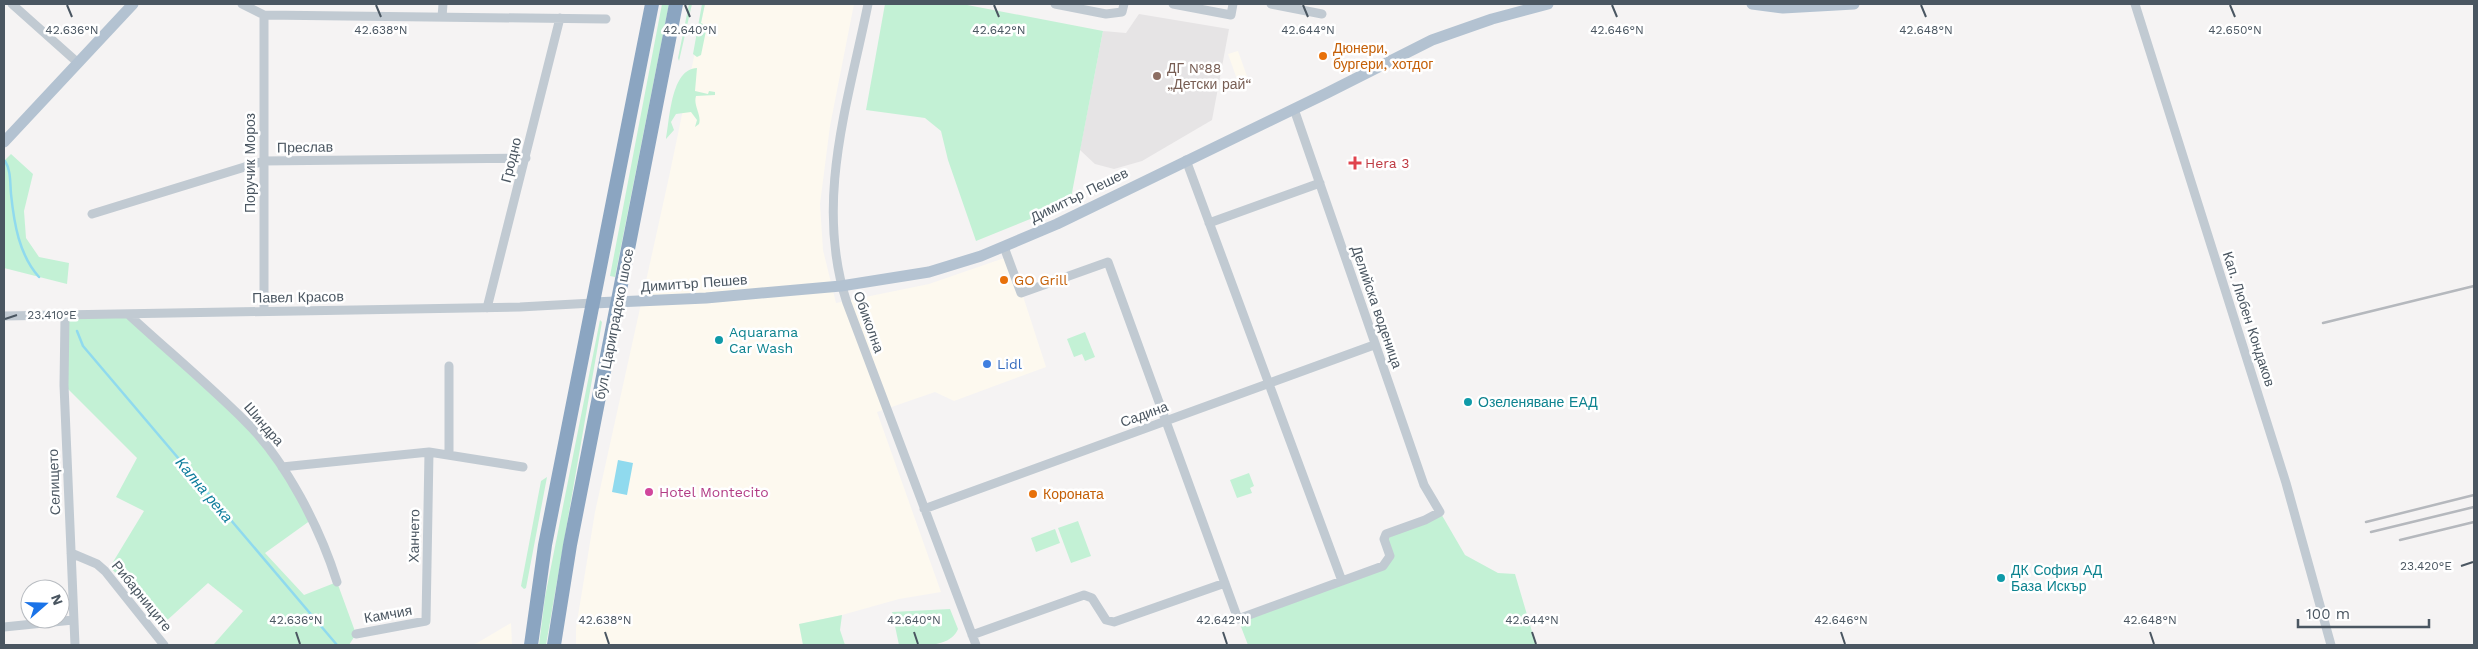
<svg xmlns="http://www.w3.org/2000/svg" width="2478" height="649" viewBox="0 0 2478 649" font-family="'Work Sans',sans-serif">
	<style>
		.commercial { fill: #fdf9ef }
		.education { fill: #e6e4e5 }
		.green { fill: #c3f1d5 }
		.water { fill: #90daee }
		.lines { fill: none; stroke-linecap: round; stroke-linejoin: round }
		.stream { stroke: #90daee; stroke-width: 2.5 }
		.minor { stroke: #c1cad2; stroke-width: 9 }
		.major { stroke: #b3c2d1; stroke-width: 11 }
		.highway { stroke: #8ba5c1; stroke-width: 14 }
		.rail { stroke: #b5b8bd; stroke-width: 2.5 }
		.ticks { fill: none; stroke: #4a5661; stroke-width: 2 }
		.food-dot { fill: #e8710a; stroke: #fff; stroke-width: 2 }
		.education-dot { fill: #8d6e63; stroke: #fff; stroke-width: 2 }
		.health-dot { fill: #e0444e; stroke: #fff; stroke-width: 2 }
		.culture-dot { fill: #0f9aa8; stroke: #fff; stroke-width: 2 }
		.shop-dot { fill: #3f7fe0; stroke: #fff; stroke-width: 2 }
		.hotel-dot { fill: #d1479c; stroke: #fff; stroke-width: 2 }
		.labels { text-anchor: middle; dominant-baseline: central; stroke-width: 5; stroke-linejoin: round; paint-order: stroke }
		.food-label { font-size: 14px; fill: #c56008; stroke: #fff; text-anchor: start }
		.education-label { font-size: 14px; fill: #785e54; stroke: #fff; text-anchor: start }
		.street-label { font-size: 14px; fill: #4a5661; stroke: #fff }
		.health-label { font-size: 14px; fill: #be3a42; stroke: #fff; text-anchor: start }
		.culture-label { font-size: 14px; fill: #0d838f; stroke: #fff; text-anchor: start }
		.shop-label { font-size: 14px; fill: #366cbe; stroke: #fff; text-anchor: start }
		.hotel-label { font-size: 14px; fill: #b23c85; stroke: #fff; text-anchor: start }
		.water-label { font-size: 15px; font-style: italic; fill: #0c7c9b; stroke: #fff }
		.ticks-label { font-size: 12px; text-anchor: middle; fill: #4a5661; stroke: #fff; stroke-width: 5; stroke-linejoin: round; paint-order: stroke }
	</style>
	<rect width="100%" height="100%" fill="#f5f3f3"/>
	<path class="commercial" d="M705,4H854L830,126L820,204L823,250L836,303L929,284L1010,256L1046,367L954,401L935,392L877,412L941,592L899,599L842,615L799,624L803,645H576V628L595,512L669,177Z
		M1238,51L1248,79L1238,82L1228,54Z
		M511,623L512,645H471L477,643Z"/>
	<path class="education" d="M1139,14L1229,29L1212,120L1142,161L1114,169L1095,164L1080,150L1103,31L1126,33Z"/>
	<path class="green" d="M662,4H669L615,277L610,276Z
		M689,4H692L679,61L678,58Z
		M702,4H705L701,23L707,26L701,55L697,57L693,54Z
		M885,4H962L1103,31L1070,203L976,241L948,160L941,131L925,118L866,110Z
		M697,68L695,91L708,94L709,91L715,92V95L696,96C693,106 702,115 699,124L695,127L697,120L691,112L676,114L671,122L674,130L666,139C670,118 671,69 697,68Z
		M11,154L33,174L24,211L26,238L39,257L69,263L67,284L4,268V161Z
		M129,315L246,422L282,467L311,520L265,553L304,595L337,582L356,634L349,645H216L214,644L243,611L208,583L163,624L110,567L144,511L116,497L137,458L64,385L65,317Z
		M600,320L602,322L546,645H539L545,597Z
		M1085,332L1095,357L1085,361L1082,354L1074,357L1067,339Z
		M1249,473L1254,486L1250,488L1252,493L1237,498L1230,480Z
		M547,477L526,588L524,589L521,586L541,481Z
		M1440,512L1465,555L1498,573L1515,574L1536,645H1248L1238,619L1383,566L1390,556L1384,539Z
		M1078,521L1091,556L1071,563L1058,528Z
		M1055,529L1060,543L1036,552L1031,538Z
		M950,609L958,629C950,649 918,645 899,645L892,612Z
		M842,615L840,630L845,645H803L799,624Z"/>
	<path class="water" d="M618,460L633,463L627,495L612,492Z"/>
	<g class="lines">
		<path class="stream" d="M5,161C11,170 10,183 11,194C14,223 19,255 39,277
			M77,331L83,346L337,645"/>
		<path class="minor" d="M12,4L77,62
			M242,4L264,15L606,19
			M868,4C848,103 814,203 847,303L976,645
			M1055,4L1106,14L1122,12L1124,4
			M1173,4L1231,15L1233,4
			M1271,4L1322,14
			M2135,4L2286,483L2331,645
			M442,17L443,4
			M1186,160L1342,581
			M92,214L264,161L526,158
			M1209,223L1320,183
			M1004,247L1021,293L1108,262L1238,619L1383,566L1390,556L1384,539L1386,534L1425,520L1440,512L1424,485L1294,109
			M487,308L560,18
			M264,311V15
			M129,315C167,350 208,384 245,421C286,461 320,528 337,582
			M4,316L520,307L593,303
			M65,317L64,385L75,645
			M449,455V366
			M282,467L429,452L523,467
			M924,509L1374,345
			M71,553L97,564L105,571L164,645
			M4,627L73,620
			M356,634L426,621L429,452
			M972,635L1084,595L1092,598L1106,620L1114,622L1225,583"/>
		<path class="major" d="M1752,4L1783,8L1854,4
			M4,142L133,4
			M593,303L706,298L841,286L929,272L981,256L1057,224L1327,93L1432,40L1492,19L1548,4"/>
		<path class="highway" d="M531,645L545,545L652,4
			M554,645L570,545L676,4"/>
		<path class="rail" d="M2323,323L2474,286
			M2366,522L2474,495
			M2371,532L2474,507
			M2400,540L2474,522"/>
	</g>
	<path class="ticks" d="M67,5L72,17M376,5L381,17M685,5L690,17M994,5L999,17M1303,5L1308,17M1612,5L1617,17M1921,5L1926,17M2230,5L2235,17M5,319L17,315M2461,566L2473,562M296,632L300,644M605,632L609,644M914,632L918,644M1223,632L1227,644M1532,632L1536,644M1841,632L1845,644M2150,632L2154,644"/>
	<g class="food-dot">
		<circle cx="1323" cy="56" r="5"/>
		<circle cx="1004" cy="280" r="5"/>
		<circle cx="1033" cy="494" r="5"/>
	</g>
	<circle class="education-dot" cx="1157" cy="76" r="5"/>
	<path class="health-dot" d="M1352.5 155.5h5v5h5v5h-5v5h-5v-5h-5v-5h5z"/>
	<g class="culture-dot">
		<circle cx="719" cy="340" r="5"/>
		<circle cx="1468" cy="402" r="5"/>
		<circle cx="2001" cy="578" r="5"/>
	</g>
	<circle class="shop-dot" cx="987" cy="364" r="5"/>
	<circle class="hotel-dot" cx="649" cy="492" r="5"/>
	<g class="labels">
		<g class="food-label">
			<text x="1333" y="48">Дюнери,<tspan x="1333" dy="16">бургери, хотдог</tspan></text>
			<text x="1014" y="280">GO Grill</text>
			<text x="1043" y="494">Короната</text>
		</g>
		<g class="education-label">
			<text x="1167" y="68">ДГ №88<tspan x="1167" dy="16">„Детски рай“</tspan></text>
		</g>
		<g class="street-label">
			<text transform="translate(305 147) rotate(-1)">Преслав</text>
			<text transform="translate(511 160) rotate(-76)">Гродно</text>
			<text transform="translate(250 163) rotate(-90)">Поручик Мороз</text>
			<text transform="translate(1079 195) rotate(-26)">Димитър Пешев</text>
			<text transform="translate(694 283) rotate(-4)">Димитър Пешев</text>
			<text transform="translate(298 297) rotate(-1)">Павел Красов</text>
			<text transform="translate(1377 307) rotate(71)">Делийска воденица</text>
			<text transform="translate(2249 319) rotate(72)">Кап. Любен Кондаков</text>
			<text transform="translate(869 322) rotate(70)">Обиколна</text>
			<text transform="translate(614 324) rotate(-79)">бул. Цариградско шосе</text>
			<text transform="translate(1144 414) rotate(-20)">Садина</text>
			<text transform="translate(264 424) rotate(49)">Шиндра</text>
			<text transform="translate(54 482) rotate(-92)">Селището</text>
			<text transform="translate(414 536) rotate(-89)">Ханчето</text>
			<text transform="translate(142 596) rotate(51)">Рибарниците</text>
			<text transform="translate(388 614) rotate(-10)">Камчия</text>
		</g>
		<g class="health-label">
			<text x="1365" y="163">Hera 3</text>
		</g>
		<g class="culture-label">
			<text x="729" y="332">Aquarama<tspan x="729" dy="16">Car Wash</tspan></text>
			<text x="1478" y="402">Озеленяване ЕАД</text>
			<text x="2011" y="570">ДК София АД<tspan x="2011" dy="16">База Искър</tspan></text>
		</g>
		<g class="shop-label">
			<text x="997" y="364">Lidl</text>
		</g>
		<g class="hotel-label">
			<text x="659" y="492">Hotel Montecito</text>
		</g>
		<g class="water-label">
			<text transform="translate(204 490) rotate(50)">Кална река</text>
		</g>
	</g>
	<g class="ticks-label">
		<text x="72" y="34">42.636°N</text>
		<text x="381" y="34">42.638°N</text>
		<text x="690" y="34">42.640°N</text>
		<text x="999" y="34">42.642°N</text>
		<text x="2235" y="34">42.650°N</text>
		<text x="1308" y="34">42.644°N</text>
		<text x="1617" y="34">42.646°N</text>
		<text x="1926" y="34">42.648°N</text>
		<text x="52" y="319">23.410°E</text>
		<text x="2426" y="570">23.420°E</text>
		<text x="296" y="624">42.636°N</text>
		<text x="605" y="624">42.638°N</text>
		<text x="914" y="624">42.640°N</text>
		<text x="1223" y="624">42.642°N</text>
		<text x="1532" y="624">42.644°N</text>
		<text x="1841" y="624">42.646°N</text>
		<text x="2150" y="624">42.648°N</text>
	</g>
	<rect width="2478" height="649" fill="none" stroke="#4a5661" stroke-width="10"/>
	<g transform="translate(45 604) rotate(70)"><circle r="24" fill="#ffffff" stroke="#b7bbc0"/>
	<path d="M0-4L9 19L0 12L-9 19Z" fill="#1a73e8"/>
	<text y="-8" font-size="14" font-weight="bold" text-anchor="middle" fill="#4a5661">N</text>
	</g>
	<path d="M2298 619v8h131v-8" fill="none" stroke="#4a5661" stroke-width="2.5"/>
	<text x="2306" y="619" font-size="15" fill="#4a5661" stroke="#ffffff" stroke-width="4" paint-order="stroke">100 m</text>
</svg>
